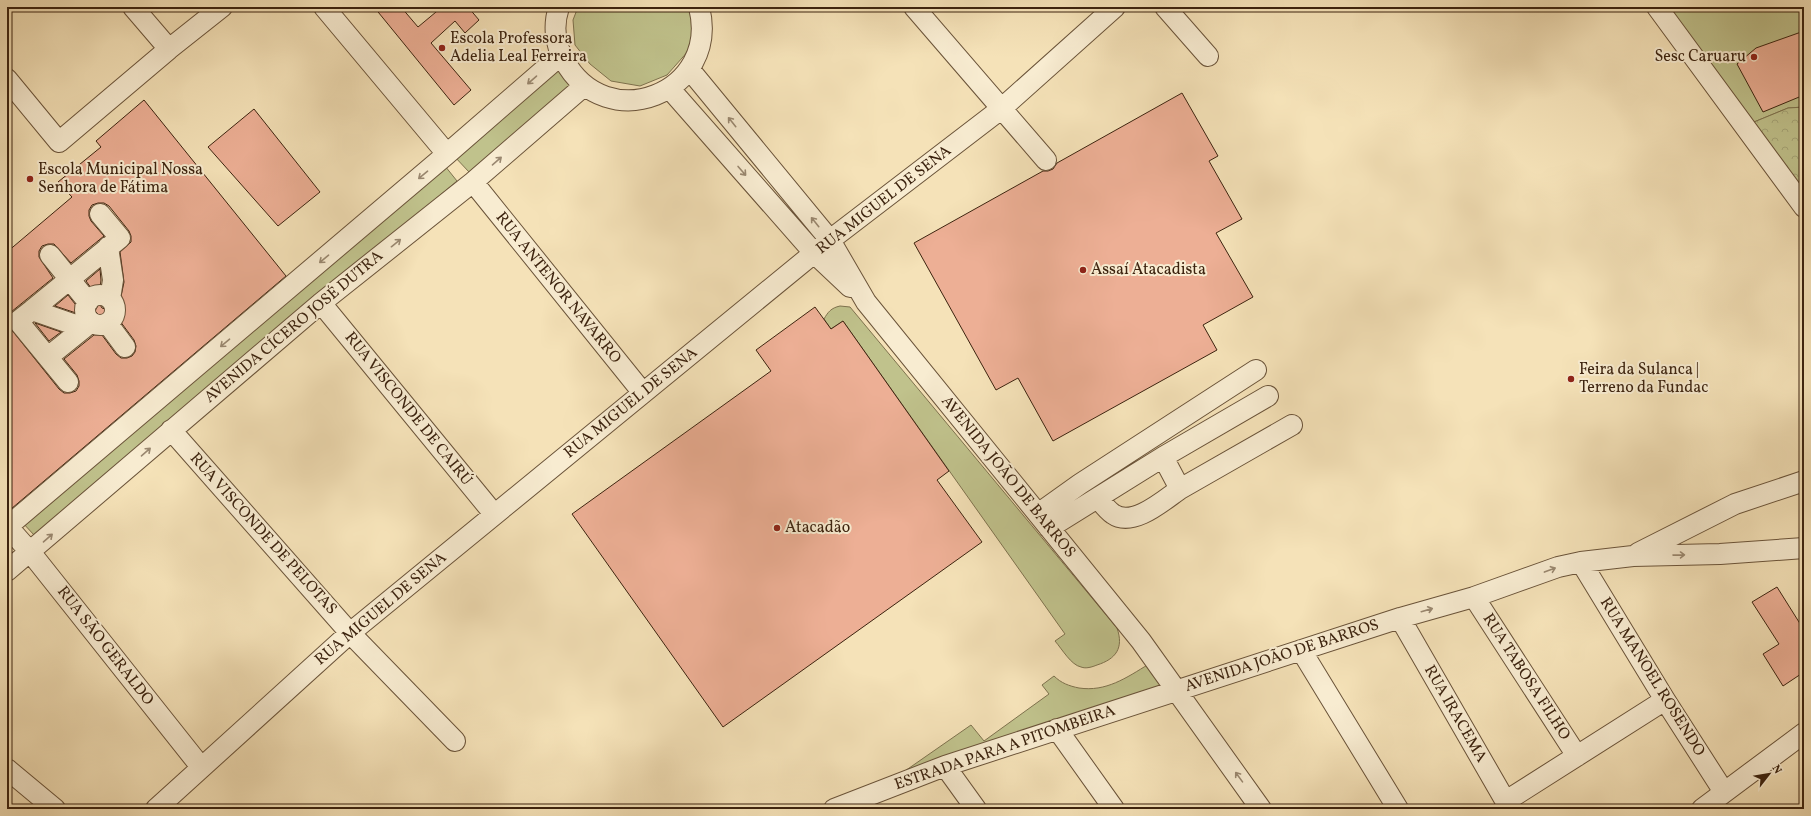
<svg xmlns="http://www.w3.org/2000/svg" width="1811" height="816" viewBox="0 0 1811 816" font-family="Vollkorn,serif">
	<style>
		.grass { fill: #c0c28c; stroke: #7e724e }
		.park { fill: url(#park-crowns); stroke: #7e724e }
		.building { fill: #edaf95; stroke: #3c230f }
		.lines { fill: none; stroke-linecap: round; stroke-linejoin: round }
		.minor-casing { stroke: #6a5339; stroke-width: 22 }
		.minor { stroke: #f8ecd1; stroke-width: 20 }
		.oneway { stroke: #9a8870 }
		.poi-dot { fill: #8f2418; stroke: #f8ecd1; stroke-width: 1.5 }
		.labels { text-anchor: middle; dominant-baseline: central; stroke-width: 4; stroke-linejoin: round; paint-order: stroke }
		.poi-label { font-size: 16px; fill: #3c230f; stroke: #f8ecd1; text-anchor: start }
		.street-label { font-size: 16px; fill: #3c230f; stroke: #f8ecd1 }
	</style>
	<defs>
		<pattern id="park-crowns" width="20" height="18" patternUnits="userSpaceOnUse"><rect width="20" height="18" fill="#c0c28c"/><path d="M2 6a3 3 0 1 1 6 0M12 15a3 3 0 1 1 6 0" fill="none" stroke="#a6a678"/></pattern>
	</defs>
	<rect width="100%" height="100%" fill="#f5e2b8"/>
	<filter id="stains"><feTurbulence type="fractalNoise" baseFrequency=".005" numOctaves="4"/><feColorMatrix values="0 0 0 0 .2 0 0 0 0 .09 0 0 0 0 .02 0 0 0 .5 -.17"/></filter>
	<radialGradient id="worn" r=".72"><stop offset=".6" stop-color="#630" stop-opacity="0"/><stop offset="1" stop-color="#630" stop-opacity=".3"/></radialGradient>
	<path class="grass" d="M578,7H691L694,24L690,49L667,75L640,86L611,81L590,64L575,45L573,20Z
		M1666,7H1804V107L1788,108L1754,122Z
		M560,66L575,84L469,172L454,156Z
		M445,166L457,181L35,536L21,521Z
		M840,306L850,307L1117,628C1124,648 1116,659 1097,665C1092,667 1086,669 1081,667C1071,665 1062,649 1055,641L1065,634L843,321L831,329L824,319C828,312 831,308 840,306Z
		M1149,664L1163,683L1161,689L902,773L971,725L984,741L1049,694L1042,685L1054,676C1061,683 1069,686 1079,688C1106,692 1126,678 1149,664Z"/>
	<path class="park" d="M1804,107V191L1754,122L1788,108Z"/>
	<path class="building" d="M374,7H401L418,27L442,7H468L479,20L465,33L455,21L431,43L471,90L454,105Z
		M1804,31V95L1763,112L1737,64L1756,48Z
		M1182,93L1218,156L1209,161L1242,219L1216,233L1253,297L1203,325L1217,350L1053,441L1018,378L996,390L914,243L1043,171H1048L1053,169L1057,163Z
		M144,100L286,276L11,509L7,505V324L59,389L64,393H70L76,391L79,386V381L77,375L64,359L99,331L116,354L121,358H127L132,356L135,352L136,346L134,340L117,317L113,314L107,313L100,316L95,311L99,303L102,308L108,310H114L119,306L124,282L120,252L131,242V236L129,231L109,206L104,203H98L92,205L89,210V216L91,221L104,236L71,263L54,244H48L42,246L39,251V257L53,278L11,312L7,319V252L72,197L58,182L101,147L96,141Z
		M254,109L320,192L278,226L208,147Z
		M100,269L101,280L99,299L86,281Z
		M68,295L79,309L84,313L82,315L55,306Z
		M815,307L831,329L843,321L949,471L937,480L982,542L723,727L572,514L771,371L756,350Z
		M35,323L61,332L49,341Z
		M1777,587L1804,630V672L1783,686L1763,654L1779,644L1752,602Z"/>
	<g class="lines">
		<g class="minor-casing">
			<path id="minor" d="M133,7L169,49
				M324,7L447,154
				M559,7C553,25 555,44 564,60C606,138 721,93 699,7
				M914,7L1046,160
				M1165,7L1208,56
				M1657,7L1804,207
				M690,70L830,240L866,302L1141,641L1261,809
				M7,79L59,142L169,49L222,7
				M670,89L815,254L850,287
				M473,182L643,393
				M108,247L113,280L110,299
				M50,255L88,302
				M85 310a15 15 0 1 1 30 0a15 15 0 1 1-30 0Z
				M321,303L494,514
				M32,310L120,238L100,214
				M108,324L125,347
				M48,357L84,328
				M68,382L18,321L32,310L84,328L91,322
				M171,430L350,633L455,741
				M1163,457L1268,396
				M1180,489L1292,425
				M1038,514L1080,484L1256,370
				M7,526L31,553L201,767
				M7,527L447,154L561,55
				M1049,528L1163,457L1180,489C1164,500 1133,528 1113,514C1107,510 1102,503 1098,498
				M1638,553L1735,504L1804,481
				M1581,562L1665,700L1724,792
				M7,571L321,303L473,182L584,86
				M1474,597L1577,756
				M1400,618L1510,809
				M1301,650L1398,809
				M1057,729L1114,809
				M945,766L976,809
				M7,769L55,809
				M1506,801L1665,700
				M156,809L350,633L830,240L1001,109L1115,7
				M834,809L945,766L1400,618L1474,597L1558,567L1581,562L1633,556L1720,554L1804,548
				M1702,809L1804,733"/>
		</g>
		<use href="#minor" class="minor"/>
	</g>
	<defs><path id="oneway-shaft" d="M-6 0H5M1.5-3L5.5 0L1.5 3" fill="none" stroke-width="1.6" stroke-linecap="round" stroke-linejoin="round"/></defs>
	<g class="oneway">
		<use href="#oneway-shaft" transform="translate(532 80) rotate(139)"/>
		<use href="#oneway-shaft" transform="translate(732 122) rotate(-129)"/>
		<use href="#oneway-shaft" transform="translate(497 161) rotate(-41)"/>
		<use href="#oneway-shaft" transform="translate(742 171) rotate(49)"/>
		<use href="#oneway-shaft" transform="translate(423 175) rotate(140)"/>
		<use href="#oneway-shaft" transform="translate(815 222) rotate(-129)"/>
		<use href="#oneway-shaft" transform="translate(396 243) rotate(-39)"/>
		<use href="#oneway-shaft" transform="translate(324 259) rotate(140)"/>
		<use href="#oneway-shaft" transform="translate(225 343) rotate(140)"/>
		<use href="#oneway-shaft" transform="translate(146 452) rotate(-41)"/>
		<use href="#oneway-shaft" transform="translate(48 538) rotate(-41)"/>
		<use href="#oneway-shaft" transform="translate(1679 555) rotate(-1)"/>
		<use href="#oneway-shaft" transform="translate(1550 570) rotate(-20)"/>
		<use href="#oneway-shaft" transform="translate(1427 610) rotate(-16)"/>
		<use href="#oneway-shaft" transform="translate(1239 777) rotate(-126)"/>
	</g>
	<g class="poi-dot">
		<circle cx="442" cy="48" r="4"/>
		<circle cx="1754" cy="57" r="4"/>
		<circle cx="30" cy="179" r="4"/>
		<circle cx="1083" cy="270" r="4"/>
		<circle cx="1571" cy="379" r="4"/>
		<circle cx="777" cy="528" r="4"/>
	</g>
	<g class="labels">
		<g class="poi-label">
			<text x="450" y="39">Escola Professora<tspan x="450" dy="18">Adelia Leal Ferreira</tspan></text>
			<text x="1746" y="57" text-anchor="end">Sesc Caruaru</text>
			<text x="38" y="170">Escola Municipal Nossa<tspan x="38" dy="18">Senhora de Fátima</tspan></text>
			<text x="1091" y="270">Assaí Atacadista</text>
			<text x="1579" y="370">Feira da Sulanca |<tspan x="1579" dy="18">Terreno da Fundac</tspan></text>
			<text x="785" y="528">Atacadão</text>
		</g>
		<g class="street-label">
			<text transform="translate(884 200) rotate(-38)">RUA MIGUEL DE SENA</text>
			<text transform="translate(558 288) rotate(51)">RUA ANTENOR NAVARRO</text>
			<text transform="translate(294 327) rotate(-40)">AVENIDA CÍCERO JOSÉ DUTRA</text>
			<text transform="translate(631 403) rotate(-39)">RUA MIGUEL DE SENA</text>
			<text transform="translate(408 409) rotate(51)">RUA VISCONDE DE CAIRÚ</text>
			<text transform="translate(1008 477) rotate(51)">AVENIDA JOÃO DE BARROS</text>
			<text transform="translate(263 534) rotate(48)">RUA VISCONDE DE PELOTAS</text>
			<text transform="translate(381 609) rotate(-40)">RUA MIGUEL DE SENA</text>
			<text transform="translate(105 646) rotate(52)">RUA SÃO GERALDO</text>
			<text transform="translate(1282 656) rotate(-18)">AVENIDA JOÃO DE BARROS</text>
			<text transform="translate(1526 677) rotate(57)">RUA TABOSA FILHO</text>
			<text transform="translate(1652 677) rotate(58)">RUA MANOEL ROSENDO</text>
			<text transform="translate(1455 714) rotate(60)">RUA IRACEMA</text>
			<text transform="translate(1005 748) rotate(-19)">ESTRADA PARA A PITOMBEIRA</text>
		</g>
	</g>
	<rect width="1811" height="816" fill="none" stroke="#f5e2b8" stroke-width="24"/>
	<rect x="8" y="8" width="1795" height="800" fill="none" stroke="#3c230f" stroke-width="2"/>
	<rect x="12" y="12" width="1787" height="792" fill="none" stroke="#3c230f"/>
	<g transform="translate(1769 774) rotate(59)" stroke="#f8ecd1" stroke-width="3" paint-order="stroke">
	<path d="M0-3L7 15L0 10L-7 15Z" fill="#3c230f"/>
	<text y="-6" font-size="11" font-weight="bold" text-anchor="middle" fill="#3c230f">N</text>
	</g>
	<rect width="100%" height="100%" filter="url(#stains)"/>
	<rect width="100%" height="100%" fill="url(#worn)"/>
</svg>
